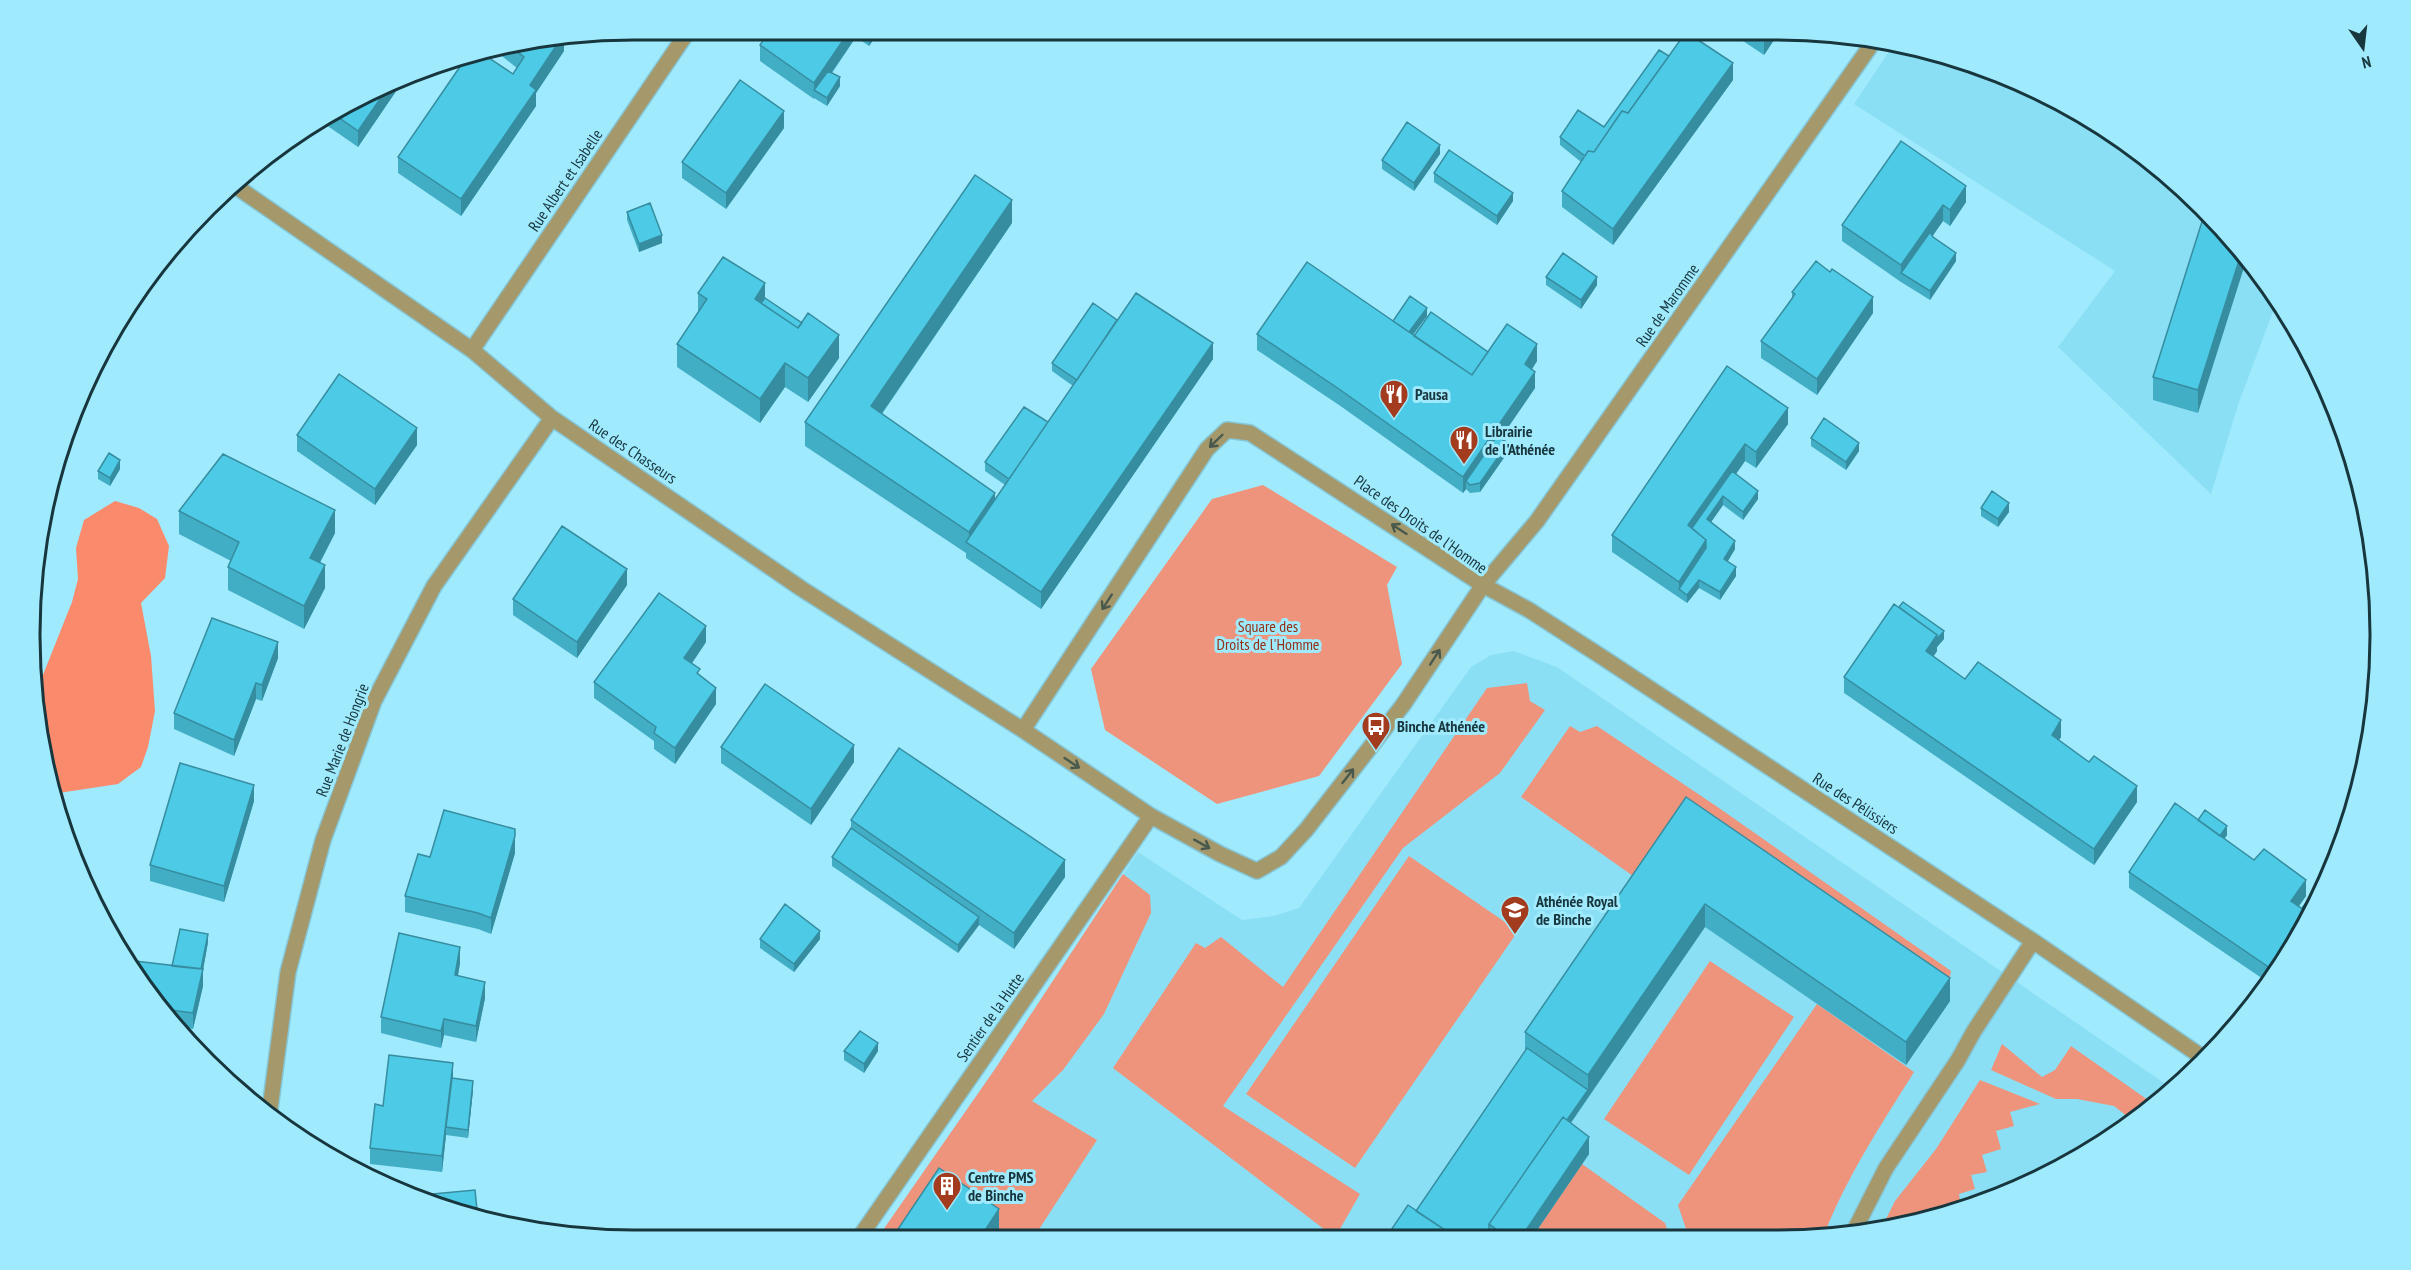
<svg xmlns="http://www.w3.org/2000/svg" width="2411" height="1270" viewBox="0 0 2411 1270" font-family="'PT Sans Narrow',sans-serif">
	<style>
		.built { fill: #8bdff4 }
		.green { fill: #ee947c }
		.forest { fill: #fa8a6c }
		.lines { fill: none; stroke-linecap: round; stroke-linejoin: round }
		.minor-casing { stroke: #85c6d7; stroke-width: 18 }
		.minor { stroke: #a5996b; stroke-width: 15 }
		.wall { fill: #42aec5 }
		.shaded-wall { fill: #368da0 }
		.building { fill: #4dcae5; stroke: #368da0; stroke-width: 1.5 }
		.oneway { stroke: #49594d }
		.labels { text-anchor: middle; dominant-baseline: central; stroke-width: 6; stroke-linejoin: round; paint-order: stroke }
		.street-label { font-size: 16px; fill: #17363d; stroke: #a0eafd }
		.poi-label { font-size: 16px; font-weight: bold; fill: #17363d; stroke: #a0eafd; text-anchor: start }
		.park-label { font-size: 16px; fill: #933015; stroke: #a0eafd }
		.rim { fill: none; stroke: #17363d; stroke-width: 3 }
	</style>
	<rect width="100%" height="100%" fill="#a0eafd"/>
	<path class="built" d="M1894,44L1933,51L2044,93L2145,155L2231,236L2277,301L2238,405L2211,494L2058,347L2115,271L1854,104Z
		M1514,651L1557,667L2170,1087L2169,1091L2144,1115L2007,1194L1855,1235L879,1238L995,1069L1138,852L1242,920L1274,916L1299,908L1471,667L1491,655Z"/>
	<path class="green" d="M1263,485L1397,567L1387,585L1402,664L1319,776L1217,804L1105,730L1091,669L1212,499Z
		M1527,683L1530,701L1545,710L1500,773L1403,848L1223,1106L1360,1194L1336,1236H1333L1113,1068L1196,943L1205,948L1221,937L1283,987L1487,688Z
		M1570,726L1580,732L1597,726L1719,808L1951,971L1946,998L1643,883L1521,797Z
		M1409,856L1518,931L1355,1168L1246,1094Z
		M1123,874L1150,895L1151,913L1104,1014L1063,1070L1032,1101L1097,1140L1034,1237H995L999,1232L891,1238L883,1230L995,1069Z
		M1710,961L1794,1017L1689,1175L1604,1119Z
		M1817,1004L1914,1072C1881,1125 1847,1176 1824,1235H1688L1678,1205Z
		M2002,1044L2042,1077L2055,1070L2071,1046L2155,1105L2133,1121L2114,1106L2077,1099H2056L1991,1070Z
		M1980,1080L2040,1104L2010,1112L2014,1126L1996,1131L2001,1149L1982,1155L1987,1172L1971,1175L1975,1189L1959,1194L1961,1206L1887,1226L1885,1221L1895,1201L1936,1149Z
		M1582,1164L1665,1223L1669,1235L1533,1236Z"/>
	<path class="forest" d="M115,501L139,508L157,519L169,546L165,578L141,603L151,656L155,711L148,747L141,767L118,784L52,794L35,714V695L72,602L78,579L76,548L84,520Z"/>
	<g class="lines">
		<g class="minor-casing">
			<path id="minor" d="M234,185L472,350L552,418L802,589L1023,730L1151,816L1220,854L1257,871L1281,857L1306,830L1403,705L1483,585L1537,521L1874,41
				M472,350L689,30
				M1023,730L1207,449L1227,430L1250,433L1483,585L1529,610L1602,657L2033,941L2205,1059
				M269,1116L288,972L323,840L374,701L434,586L552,418
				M1852,1235L1886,1168L1958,1060L1974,1031L2033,941
				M859,1238L1151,816"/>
		</g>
		<use href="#minor" class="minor"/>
	</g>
	<path class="wall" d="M770,30H880L869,46L856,37L832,73L840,86L827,106L814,98V99L760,61V45Z
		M1728,31H1780L1764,55Z
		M564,37V51L536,93V106L461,216L398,173V157L513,74L517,68L493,49V48L517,42Z
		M1669,56L1733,80L1613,245L1562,207V191L1581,162L1560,145V137L1604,127Z
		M405,78L358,147L319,120L333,111Z
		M784,128L726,209L682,178V162Z
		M1901,141L1966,202L1950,226L1943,221L1932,236L1956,261L1930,300L1901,282L1842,241V225Z
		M1440,154L1414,191L1382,169V160Z
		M1434,173L1513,201L1497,225L1434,182Z
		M627,212L662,243L639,252L627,220Z
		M2205,212L2198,413L2153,400V377Z
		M1012,223L882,414L995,500L1005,485L985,471V462L1048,422L1073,386L1052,371V363L1118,320L1213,359L1041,609L966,558V553L805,446V422Z
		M1830,272L1873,313L1817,395L1761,358V341L1792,298V292Z
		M1546,277L1597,285L1581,309L1546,285Z
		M698,293L765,298L839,358L808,402L785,387L760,423L677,367V344L698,312Z
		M1427,316L1413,335L1488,352L1537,361L1532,369L1535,388L1501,438L1508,452L1480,492L1470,493L1466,489L1463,493L1339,405L1257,350V334L1393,321Z
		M1727,366L1788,424L1756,468L1745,461L1736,474L1758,499L1743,520L1723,505L1711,522L1735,549L1728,561L1736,576L1720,600L1699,588L1687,603L1612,552V535Z
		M297,435L417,445L375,505L297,451Z
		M1811,438L1859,451L1846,470L1811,446Z
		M120,469L110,486L98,479V471Z
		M1981,508L2009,512L1998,527L1981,516Z
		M179,511L335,533L320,563L325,588L304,629L228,590V567L231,561L179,534Z
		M627,585L577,658L513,615V599Z
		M1944,639L1937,647V651L1933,657L1965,679L2061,737L2059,740L2137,802L2094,865L1844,693V677Z
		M706,642L692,663L716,704L675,764L654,749V741L594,698V682Z
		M278,658L262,701L256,699L234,756L174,729V713Z
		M721,747L854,762L811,825L721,763Z
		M1686,797L1950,1001L1906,1065L1705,927L1571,1123L1589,1154L1533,1236H1387L1416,1211L1525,1051V1032Z
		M254,801L224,902L150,881V865Z
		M851,820L1065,877L1014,949L979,925L958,953L832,866V857L851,828Z
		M2198,820L2227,835L2224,839L2306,896L2299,906L2302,908L2320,900L2266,981L2129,888V872Z
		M515,853L491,934L478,929L405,912V896L430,857Z
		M760,939H820L794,972L760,948Z
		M208,942L203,970V986L193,1029L178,1027L132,971L172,966Z
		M460,963L458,976L485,998L476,1042L444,1035L441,1048L381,1033V1017Z
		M844,1051H878L864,1073L844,1060Z
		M453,1078L473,1090L468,1138L446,1135L442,1172L370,1164V1148L383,1106Z"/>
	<path class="shaded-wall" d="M850,30H856V37L818,92L814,90V99V83Z
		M874,30H880L869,46V37Z
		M1769,31H1780L1764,55V38Z
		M562,37H564V51L536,93V106L461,216V199L530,85Z
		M1733,63V80L1613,245V229Z
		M840,77V86L827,106V98Z
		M405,78L358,147V131L389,86Z
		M784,111V128L726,209V193Z
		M1440,145V154L1414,191V183Z
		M1966,186V202L1950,226V210Z
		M1513,193V201L1497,225V216Z
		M1012,200V223L871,429V406Z
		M1943,205V221L1905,276L1901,273V265Z
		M662,235V243L639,252V244Z
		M2242,251L2247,258L2198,413V390Z
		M1956,253V261L1930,300V291Z
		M1597,277V285L1581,309V300Z
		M765,283V306L755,299Z
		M1873,297V313L1817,395V379Z
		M1427,308V316L1405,345V337Z
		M839,335V358L808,402V378Z
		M1213,343V359L1041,609V592Z
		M1537,344V361L1525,380V364Z
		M785,363V387L760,423V399Z
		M1535,372V388L1469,484L1466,481V489L1463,493V477Z
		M1788,408V424L1756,468V452Z
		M417,428V445L375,505V489Z
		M1508,443V452L1480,492V483Z
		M1859,443V451L1846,470V462Z
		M1745,444V461L1692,536L1688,525Z
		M120,460V469L110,486V478Z
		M1758,491V499L1743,520V512Z
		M995,493V517L969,544V532Z
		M1723,496V505L1707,528V519Z
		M2009,503V512L1998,527V519Z
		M335,510V533L310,581V558Z
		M1706,540V556L1679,589V582Z
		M1735,541V549L1724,567V559Z
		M325,565V588L304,629V606Z
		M1736,567V576L1720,600V592Z
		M627,569V585L577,658V642Z
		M1699,580V588L1687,603V595Z
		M706,626V642L684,675V658Z
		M1944,631V639L1937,647V651L1926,668V651L1937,635Z
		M278,642V658L262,701V685Z
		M256,683V699L234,756V740Z
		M716,688V704L675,764V748Z
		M2061,720V737L2052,751V735Z
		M854,745V762L811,825V809Z
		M254,785V801L224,902V886Z
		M2137,786V802L2094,865V849Z
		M2227,826V835L2217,850V841Z
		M515,836V853L491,934V918Z
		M1065,860V877L1014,949V933Z
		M2306,880V896L2291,917V901Z
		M2320,894L2318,903L2311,914V905Z
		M1705,904V927L1497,1230L1493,1227L1588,1090V1075Z
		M979,917V925L958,953V945Z
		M820,931V939L794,972V964Z
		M208,934V942L203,970V986L193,1029V1013Z
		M460,947V963L455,992V975Z
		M1950,978V1001L1906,1065V1042Z
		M485,982V998L476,1042V1026Z
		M444,1019V1035L441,1048V1031Z
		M878,1043V1051L864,1073V1064Z
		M453,1063V1079L446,1127V1135L442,1172V1156Z
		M473,1081V1090L468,1138V1130Z
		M1589,1137V1154L1533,1236H1522Z
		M999,1209V1232L995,1237L980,1238Z"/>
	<path class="building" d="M770,30H850L814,83L760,45Z
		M858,30H874L869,37Z
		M1753,31H1769L1764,38Z
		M1686,32L1733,63L1613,229L1562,191L1588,151L1594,152L1622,111L1628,113Z
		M562,37L530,85L536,90L461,199L398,157L468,55L480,52L513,74L524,57L507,44L517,42Z
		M1659,50L1669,56L1628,113L1622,111L1594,152L1588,151L1585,156L1560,137L1578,110L1604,127Z
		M828,71L840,77L827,98L814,90Z
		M740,80L784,111L726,193L682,162Z
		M389,86L358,131L331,112L333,111Z
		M1407,122L1440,145L1414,183L1382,160Z
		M1901,141L1966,186L1950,210L1943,205L1901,265L1842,225Z
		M1449,150L1513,193L1497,216L1434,173Z
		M975,175L1012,200L871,406L995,493L969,532L805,422Z
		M650,203L662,235L639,244L627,212Z
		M2205,212L2231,236L2242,251L2198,390L2153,377Z
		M1930,232L1933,237L1956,253L1930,291L1901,273Z
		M1563,253L1597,277L1581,300L1546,277Z
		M723,257L765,283L755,299L798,328L808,313L839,335L808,378L785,363L760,399L677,344L707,299L698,293Z
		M1816,261L1830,272L1832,269L1873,297L1817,379L1761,341L1791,300L1795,294L1792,292Z
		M1307,262L1472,375L1507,324L1537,344L1525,364L1535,372L1463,477L1339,389L1257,334Z
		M1136,293L1213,343L1041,592L966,542Z
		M1410,296L1427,308L1409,332L1393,321Z
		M765,298L802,323L798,328L761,303Z
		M1093,303L1117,320L1077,380L1052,363Z
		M1431,312L1488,352L1472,375L1414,336Z
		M1727,366L1788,408L1756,452L1745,444L1688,525L1706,540L1679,582L1612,535Z
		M339,374L417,428L375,489L297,435Z
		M1024,407L1048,422L1009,479L985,462Z
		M1824,418L1859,443L1846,462L1811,438Z
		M1497,436L1508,443L1480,483L1470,485L1466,481Z
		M109,453L120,460L110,478L98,471Z
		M223,454L335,510L310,558L325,565L304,606L228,567L239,542L179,511Z
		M1732,471L1758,491L1743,512L1723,496L1707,519L1735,541L1724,559L1736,567L1720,592L1699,580L1687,595L1679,589L1706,548V540L1692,528Z
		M1992,491L2009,503L1998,519L1981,508Z
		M562,526L627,569L577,642L513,599Z
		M659,593L706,626L684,658L700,669L697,673L716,688L675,748L654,733L656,727L594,682Z
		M1903,602L1944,631L1937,639V635L1899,607Z
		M1894,604L1937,635L1926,651L1965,679L1978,662L2061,720L2052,735L2089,762L2094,756L2137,786L2094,849L1844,677Z
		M212,618L278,642L262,685L256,683L234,740L174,713Z
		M765,684L854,745L811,809L721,747Z
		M899,748L1065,860L1014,933L851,820Z
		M180,763L254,785L224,886L150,865Z
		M1686,797L1950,978L1906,1042L1705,904L1588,1075L1525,1032Z
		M2175,803L2254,860L2264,849L2306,880L2291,901L2311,915L2273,970L2129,872Z
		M444,810L515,829V836L491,918L478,913L405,896L418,854L430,857Z
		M2205,810L2227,826L2220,836L2198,820Z
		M851,828L979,917L958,945L832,857Z
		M2315,891L2320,894L2311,905L2315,908L2311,915L2302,908Z
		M785,904L820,931L794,964L760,939Z
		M180,929L208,934L201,969L172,966Z
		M399,933L460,947L455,975L485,982L476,1026L444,1019L441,1031L381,1017Z
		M126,960L203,969L193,1013L163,1009L132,971Z
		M860,1031L878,1043L864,1064L844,1051Z
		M1527,1048L1588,1090L1567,1120L1563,1117L1489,1224V1234L1487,1236H1454L1416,1211Z
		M389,1055L453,1063L442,1156L370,1148L375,1104L383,1106Z
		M452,1078L473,1081L468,1130L446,1127Z
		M1563,1117L1589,1137L1522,1236H1506L1489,1224Z
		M939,1168L999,1209L980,1238H892Z
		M475,1190L478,1219L422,1198V1195Z
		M1408,1205L1454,1236H1387Z"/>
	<defs><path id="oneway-shaft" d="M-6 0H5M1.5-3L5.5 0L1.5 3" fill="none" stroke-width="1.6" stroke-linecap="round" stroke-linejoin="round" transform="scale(1.5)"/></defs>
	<g class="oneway">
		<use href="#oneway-shaft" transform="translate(1216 441) rotate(136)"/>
		<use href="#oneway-shaft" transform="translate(1399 529) rotate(-147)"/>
		<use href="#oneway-shaft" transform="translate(1107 602) rotate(123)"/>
		<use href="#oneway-shaft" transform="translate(1435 657) rotate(-57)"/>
		<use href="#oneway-shaft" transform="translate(1072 763) rotate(34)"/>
		<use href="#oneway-shaft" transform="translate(1348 776) rotate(-52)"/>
		<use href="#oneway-shaft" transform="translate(1202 844) rotate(29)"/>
	</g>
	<defs>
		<g id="restaurant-pin" transform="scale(1.5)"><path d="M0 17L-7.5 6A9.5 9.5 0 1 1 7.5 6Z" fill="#a33b1f" stroke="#a0eafd"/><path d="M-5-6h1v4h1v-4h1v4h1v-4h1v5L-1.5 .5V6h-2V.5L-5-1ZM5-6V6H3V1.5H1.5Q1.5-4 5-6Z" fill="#fff"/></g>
		<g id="bus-pin" transform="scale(1.5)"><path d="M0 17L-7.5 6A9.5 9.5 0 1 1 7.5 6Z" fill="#a33b1f" stroke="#a0eafd"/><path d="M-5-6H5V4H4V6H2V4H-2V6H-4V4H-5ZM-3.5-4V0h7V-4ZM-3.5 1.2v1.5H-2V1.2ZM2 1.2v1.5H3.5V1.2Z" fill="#fff"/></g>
		<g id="school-pin" transform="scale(1.5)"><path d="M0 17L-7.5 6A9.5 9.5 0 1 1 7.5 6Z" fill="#a33b1f" stroke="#a0eafd"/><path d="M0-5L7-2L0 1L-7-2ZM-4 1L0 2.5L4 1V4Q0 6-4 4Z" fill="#fff"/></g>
		<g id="building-pin" transform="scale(1.5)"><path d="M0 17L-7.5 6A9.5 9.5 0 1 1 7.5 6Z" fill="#a33b1f" stroke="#a0eafd"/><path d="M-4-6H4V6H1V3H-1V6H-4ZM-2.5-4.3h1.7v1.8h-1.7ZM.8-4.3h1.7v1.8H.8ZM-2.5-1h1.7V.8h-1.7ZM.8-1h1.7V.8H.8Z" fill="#fff"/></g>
	</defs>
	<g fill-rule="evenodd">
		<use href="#restaurant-pin" x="1394" y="394"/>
		<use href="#restaurant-pin" x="1464" y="440"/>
		<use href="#bus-pin" x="1376" y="726"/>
		<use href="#school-pin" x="1515" y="910"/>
		<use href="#building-pin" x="947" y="1186"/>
	</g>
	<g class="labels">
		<g class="street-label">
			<text transform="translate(565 180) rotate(-56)">Rue Albert et Isabelle</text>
			<text transform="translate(1667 305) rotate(-55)">Rue de Maromme</text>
			<text transform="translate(633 451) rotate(34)">Rue des Chasseurs</text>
			<text transform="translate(1421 524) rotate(35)">Place des Droits de l'Homme</text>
			<text transform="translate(342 740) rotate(-69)">Rue Marie de Hongrie</text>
			<text transform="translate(1856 803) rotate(33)">Rue des Pélissiers</text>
			<text transform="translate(990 1017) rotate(-55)">Sentier de la Hutte</text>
		</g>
		<g class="poi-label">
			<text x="1415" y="394">Pausa</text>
			<text x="1485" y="431">Librairie<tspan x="1485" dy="18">de l'Athénée</tspan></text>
			<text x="1397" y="726">Binche Athénée</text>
			<text x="1536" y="901">Athénée Royal<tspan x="1536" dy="18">de Binche</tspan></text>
			<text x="968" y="1177">Centre PMS<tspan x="968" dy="18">de Binche</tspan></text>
		</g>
		<g class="park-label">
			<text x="1268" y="626">Square des<tspan x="1268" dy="18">Droits de l'Homme</tspan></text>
		</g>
	</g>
	<path d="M0 0H2411V1270H0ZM634 40H1776A594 594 0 0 1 2370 634V636A594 594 0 0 1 1776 1230H634A594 594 0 0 1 40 636V634A594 594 0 0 1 634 40Z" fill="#a0eafd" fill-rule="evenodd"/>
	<path class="rim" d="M634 40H1776A594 594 0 0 1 2370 634V636A594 594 0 0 1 1776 1230H634A594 594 0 0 1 40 636V634A594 594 0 0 1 634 40Z"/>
	<g transform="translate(2363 48) rotate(166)" stroke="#a0eafd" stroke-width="4.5" paint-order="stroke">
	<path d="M0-4.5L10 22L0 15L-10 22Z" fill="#17363d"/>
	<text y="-9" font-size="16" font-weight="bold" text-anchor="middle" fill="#17363d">N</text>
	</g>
</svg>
